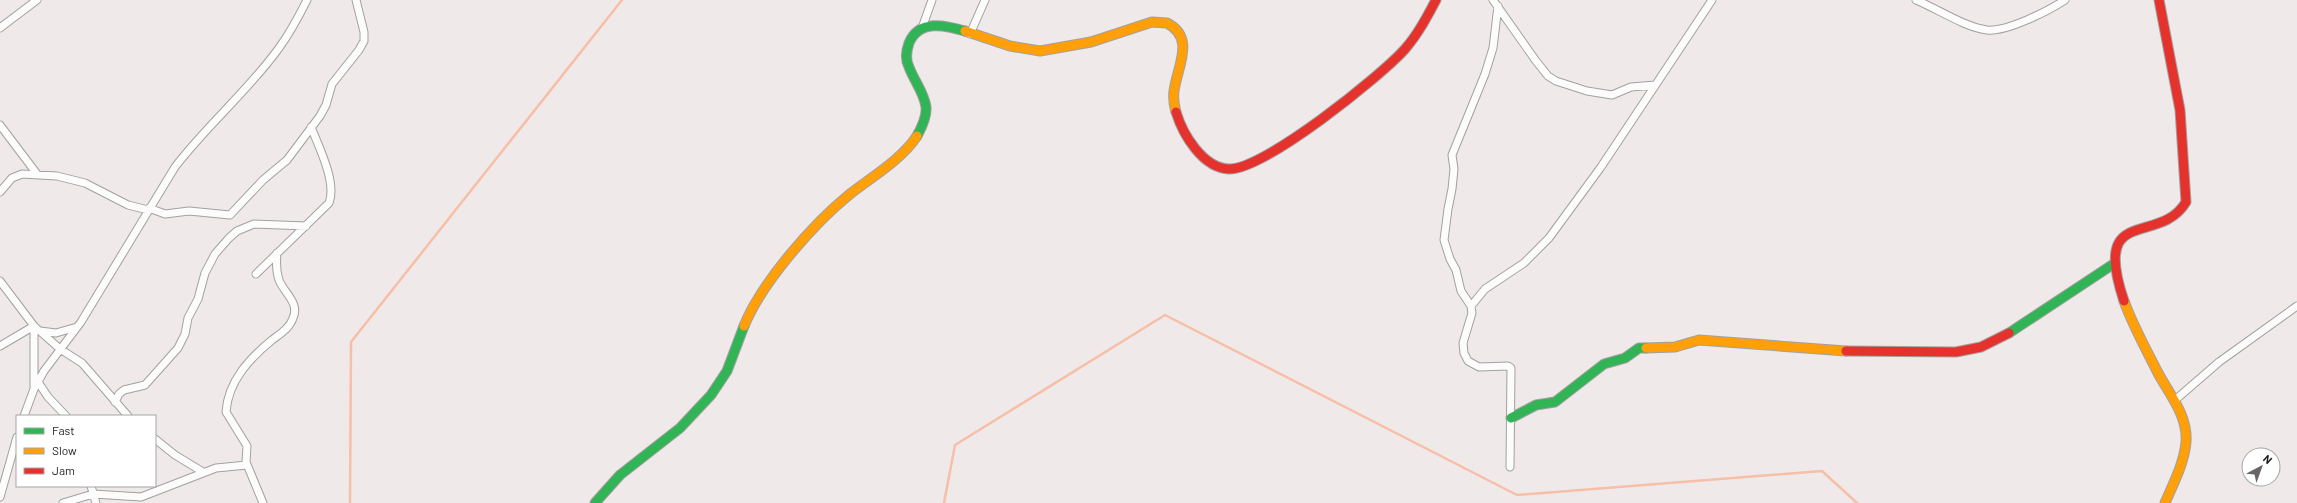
<svg xmlns="http://www.w3.org/2000/svg" width="2297" height="503" viewBox="0 0 2297 503" font-family="Barlow,sans-serif">
	<style>
		.lines { fill: none; stroke-linecap: round; stroke-linejoin: round }
		.stream { stroke: #f7bea8; stroke-width: 2.5 }
		.street-casing { stroke: #a3a09f; stroke-width: 9 }
		.fast-casing { stroke: #a3a09f; stroke-width: 11 }
		.slow-casing { stroke: #a3a09f; stroke-width: 11 }
		.jam-casing { stroke: #a3a09f; stroke-width: 11 }
		.street { stroke: #fdfcfc; stroke-width: 7 }
		.fast { stroke: #30b455; stroke-width: 9 }
		.slow { stroke: #ff9f0a; stroke-width: 9 }
		.jam { stroke: #e5322d; stroke-width: 9 }
	</style>
	<rect width="100%" height="100%" fill="#efeae9"/>
	<g class="lines">
		<path class="stream" d="M350,503L351,342L622,0
			M944,503L955,445L1165,315L1517,495L1822,471L1857,503"/>
		<g class="street-casing">
			<path id="street" d="M1493,0L1536,61L1548,76L1556,81L1587,91L1612,95L1631,87L1655,85
				M1916,0C1938,9 1964,27 1987,30C2007,32 2048,11 2065,0
				M1498,6L1493,48L1485,74L1452,155L1454,169L1452,189L1448,209L1444,240L1450,259L1456,270L1461,291L1471,306L1472,313L1463,343L1464,353L1468,361L1479,367L1508,366L1511,368L1510,467
				M0,28L37,0
				M922,28L932,0
				M970,34L985,0
				M0,125L37,174
				M0,192L12,178L22,174L57,176L85,183L128,205L148,210
				M149,208L165,214L189,211L230,215L263,180L287,160L320,116L326,105L332,84L359,50L364,41V32L356,0
				M256,274L329,203C337,183 319,147 311,127
				M0,281L34,326L60,349L82,363L128,416
				M1471,306L1485,289L1524,263L1549,238L1601,167L1712,0
				M40,331L56,333L77,327
				M0,346L34,326V387
				M38,382L48,397L66,416
				M2174,401L2219,362L2297,306
				M115,402L119,394L124,390L145,385L178,348L185,334L188,318L198,299L205,273L215,254L229,238L237,231L254,224L306,226
				M24,416L34,389L44,371L81,322L175,167C207,125 248,91 279,48C290,33 299,16 307,0
				M155,439L175,455L203,472
				M91,486L96,503
				M0,497L17,437
				M63,503L93,494L141,497L216,468L247,465
				M263,503L246,462L247,446L226,412C228,381 250,358 272,340C280,334 290,328 293,318C300,303 284,293 279,280C276,271 276,263 277,253"/>
		</g>
		<g class="fast-casing">
			<path id="fast" d="M917,136C922,127 927,117 926,107C924,92 914,81 909,67C905,59 906,52 909,43C919,19 945,25 965,31
				M2009,333L2115,263
				M1511,418L1536,405L1555,402L1604,364L1625,358L1639,348H1646
				M595,503L620,475L680,428L711,395L727,371L744,326"/>
		</g>
		<g class="slow-casing">
			<path id="slow" d="M965,31L1010,46L1040,51L1091,42L1152,22L1167,23C1196,38 1177,67 1174,91C1173,98 1174,105 1176,112
				M2124,301C2133,326 2146,349 2158,373C2170,395 2188,416 2186,442C2184,464 2173,484 2165,503
				M744,326C762,282 813,224 850,194C873,176 901,160 917,136
				M1646,348L1675,347L1699,340L1846,351"/>
		</g>
		<g class="jam-casing">
			<path id="jam" d="M1176,112C1183,135 1203,168 1229,169C1264,170 1381,76 1405,49C1418,34 1427,17 1436,0
				M2124,301C2091,203 2159,247 2186,202L2180,110L2159,0
				M1846,351L1956,352L1981,347L2009,333"/>
		</g>
		<use href="#street" class="street"/>
		<use href="#fast" class="fast"/>
		<use href="#slow" class="slow"/>
		<use href="#jam" class="jam"/>
	</g>
	<rect x="16" y="415" width="140" height="72" fill="#ffffff" stroke="#a6a5a5"/>
	<rect x="24" y="428" width="20" height="6" fill="#30b455" stroke="#a6a5a5"/>
	<text x="52" y="435" font-size="12" fill="#211e1d">Fast</text>
	<rect x="24" y="448" width="20" height="6" fill="#ff9f0a" stroke="#a6a5a5"/>
	<text x="52" y="455" font-size="12" fill="#211e1d">Slow</text>
	<rect x="24" y="468" width="20" height="6" fill="#e5322d" stroke="#a6a5a5"/>
	<text x="52" y="475" font-size="12" fill="#211e1d">Jam</text>
	<g transform="translate(2261 467) rotate(41)"><circle r="19" fill="#ffffff" stroke="#a6a5a5"/>
	<path d="M0-3L7 15L0 10L-7 15Z" fill="#696564"/>
	<text y="-6" font-size="11" font-weight="bold" text-anchor="middle" fill="#211e1d">N</text>
	</g>
</svg>
